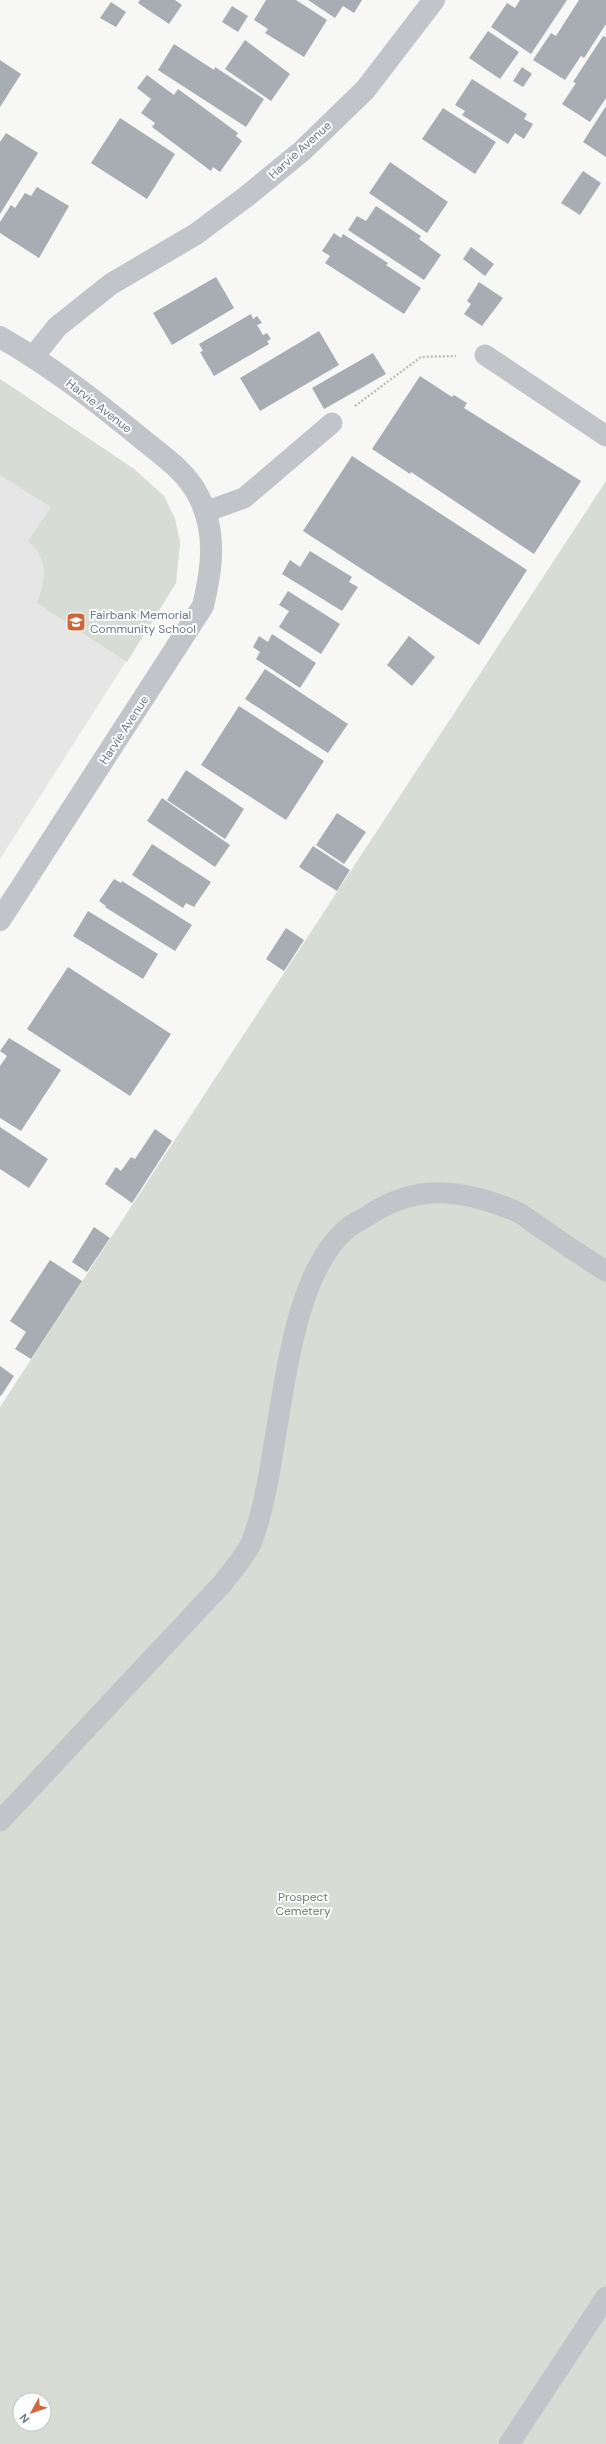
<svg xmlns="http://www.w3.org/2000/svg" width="606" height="2444" viewBox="0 0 606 2444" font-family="'DM Sans',sans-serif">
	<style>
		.built { fill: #e5e6e5 }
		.green { fill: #d7dcd4; fill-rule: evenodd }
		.building { fill: #a7adb3 }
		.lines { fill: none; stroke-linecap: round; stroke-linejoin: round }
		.path { stroke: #bbbdc0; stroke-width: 2.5; stroke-dasharray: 2 2; stroke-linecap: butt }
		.lane { stroke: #c1c4c8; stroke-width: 21 }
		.street { stroke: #c1c4c8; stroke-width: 22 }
		.labels { text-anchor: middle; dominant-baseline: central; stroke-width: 4; stroke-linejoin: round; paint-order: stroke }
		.street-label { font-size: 12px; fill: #6a7682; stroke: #fff }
		.poi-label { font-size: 12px; fill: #6a7682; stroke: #fff; text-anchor: start }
		.park-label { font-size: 12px; fill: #6b7a68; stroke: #fff }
	</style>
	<rect width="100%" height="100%" fill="#f7f7f5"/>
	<path class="built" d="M0,379L134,469L164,496L175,519L180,542L176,583L0,859Z"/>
	<path class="green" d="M0,379L134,469L164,496L175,519L180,542L176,583L127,662L37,603C46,580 49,559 28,541L51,507L0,475Z
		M606,481V2444H0V1407ZM20,2400H44V2424H20Z"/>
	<path class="building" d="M140,0H175L182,5L169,24L138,3Z
		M266,0H296L327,20L304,57L265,33L268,29L254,20Z
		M308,0H362L354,13L343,6L335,18Z
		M520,0H567L531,54L491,27L507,3L515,8Z
		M579,0H606V24L584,58L581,56L565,80L533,60L551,33L556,36Z
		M111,2L126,12L116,27L100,18Z
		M232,6L248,16L238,32L222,22Z
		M488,31L519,52L500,79L469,58Z
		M603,36L606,37V98L590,122L562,104L576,83L573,82Z
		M245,40L290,74L271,101L225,69Z
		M174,44L214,70L215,67L264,99L246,127L158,70Z
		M0,60L21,74L0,107Z
		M522,67L532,74L523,87L513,81Z
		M147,75L174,95L178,89L238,133L236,136L242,141L220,172L213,167L211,171L152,127L155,123L141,113L151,99L137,88Z
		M472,79L527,114L524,119L533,124L524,139L515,133L508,144L462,115L465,111L455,105Z
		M606,106V157L583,142Z
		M443,108L496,142L475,174L422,139Z
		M120,118L175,154L147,199L91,163Z
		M6,133L38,153L0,214V142Z
		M390,162L448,202L427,233L369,193Z
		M583,171L601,183L580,215L561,203Z
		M37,187L69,206L39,258L0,233V222L11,205L15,208L25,193L31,196Z
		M376,206L421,236L419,239L441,255L424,280L348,230L357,216L366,221Z
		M334,233L341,238L343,234L388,263L386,265L421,288L404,314L325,263L330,256L322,251Z
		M471,247L494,264L485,276L463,259Z
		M216,277L234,308L172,345L153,313Z
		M479,282L503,298L482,326L464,314L471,304L467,301Z
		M251,314L253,319L257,316L262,323L257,325L263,335L267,333L271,339L267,341L269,344L214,376L200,352L203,351L199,344Z
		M319,331L339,365L260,411L240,378Z
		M373,353L386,374L324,409L312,388Z
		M420,376L452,397L454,395L467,403L464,408L581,481L534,554L411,472L410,474L372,449Z
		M352,456L527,570L479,645L303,531Z
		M310,551L352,577L349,582L358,587L342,611L282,574L290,560L300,567Z
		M288,591L340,624L321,654L279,627L289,611L279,605Z
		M272,634L316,663L300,688L256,659L260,652L253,647L259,636L268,642Z
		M409,636L435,657L412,686L387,665Z
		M265,669L348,724L328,753L245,699Z
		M239,706L324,761L286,820L201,765Z
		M186,770L244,809L225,839L167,800Z
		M162,798L230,845L215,867L147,821Z
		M337,813L366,832L344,864L316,845Z
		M152,844L211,882L194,907L186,903L183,908L132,875Z
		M313,846L350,870L337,891L299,867Z
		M114,879L121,883L122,881L192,925L175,951L105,907L106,906L99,901Z
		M88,911L158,954L143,979L73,936Z
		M286,928L304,940L284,971L266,959Z
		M68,967L171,1034L130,1096L27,1029Z
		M9,1038L61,1070L21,1131L0,1118V1066L7,1056L0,1051Z
		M0,1127L48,1159L29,1188L0,1169Z
		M155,1129L172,1141L132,1203L105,1184L116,1167L121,1171L131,1157L135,1159Z
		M94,1227L110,1238L87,1272L72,1262Z
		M50,1260L82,1281L31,1359L15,1349L26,1332L10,1321Z
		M0,1366L14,1376L1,1396L0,1395Z"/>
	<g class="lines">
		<path class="path" d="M355,406L421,357L456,356"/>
		<path class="lane" d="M485,355L606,436
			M205,512L244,498L332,423
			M0,1821L223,1583C232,1570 246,1556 252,1541C284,1459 278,1283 349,1227C356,1222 365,1218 372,1213C420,1183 463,1190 513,1210C524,1214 534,1224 544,1230C564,1244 585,1258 606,1271
			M509,2444L606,2297"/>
		<path class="street" d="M0,337C51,366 97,402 142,439C163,456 187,472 199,497C217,533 212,569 203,606L0,920
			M34,356L57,327L111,284L196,234L247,196L302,151L365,90L434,0"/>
	</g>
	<defs>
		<g id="school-square" transform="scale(1)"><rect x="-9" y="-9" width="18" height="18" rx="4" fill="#cf663c" stroke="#fff"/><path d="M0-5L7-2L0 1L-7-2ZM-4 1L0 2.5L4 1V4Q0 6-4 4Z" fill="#fff"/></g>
	</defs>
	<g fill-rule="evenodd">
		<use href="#school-square" x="76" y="622"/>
	</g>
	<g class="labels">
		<g class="street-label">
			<text transform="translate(300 150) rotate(-42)">Harvie Avenue</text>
			<text transform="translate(99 406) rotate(38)">Harvie Avenue</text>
			<text transform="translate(124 730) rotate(-57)">Harvie Avenue</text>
		</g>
		<g class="poi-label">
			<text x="90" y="615">Fairbank Memorial<tspan x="90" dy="14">Community School</tspan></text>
		</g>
		<g class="park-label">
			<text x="303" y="1897">Prospect<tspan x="303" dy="14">Cemetery</tspan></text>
		</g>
	</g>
	<g transform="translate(32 2412) rotate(230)"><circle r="19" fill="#ffffff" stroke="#c3c8cd"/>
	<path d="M0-3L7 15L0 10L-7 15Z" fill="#cf663c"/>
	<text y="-6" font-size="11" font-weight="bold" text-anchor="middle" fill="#6a7682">N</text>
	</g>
</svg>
